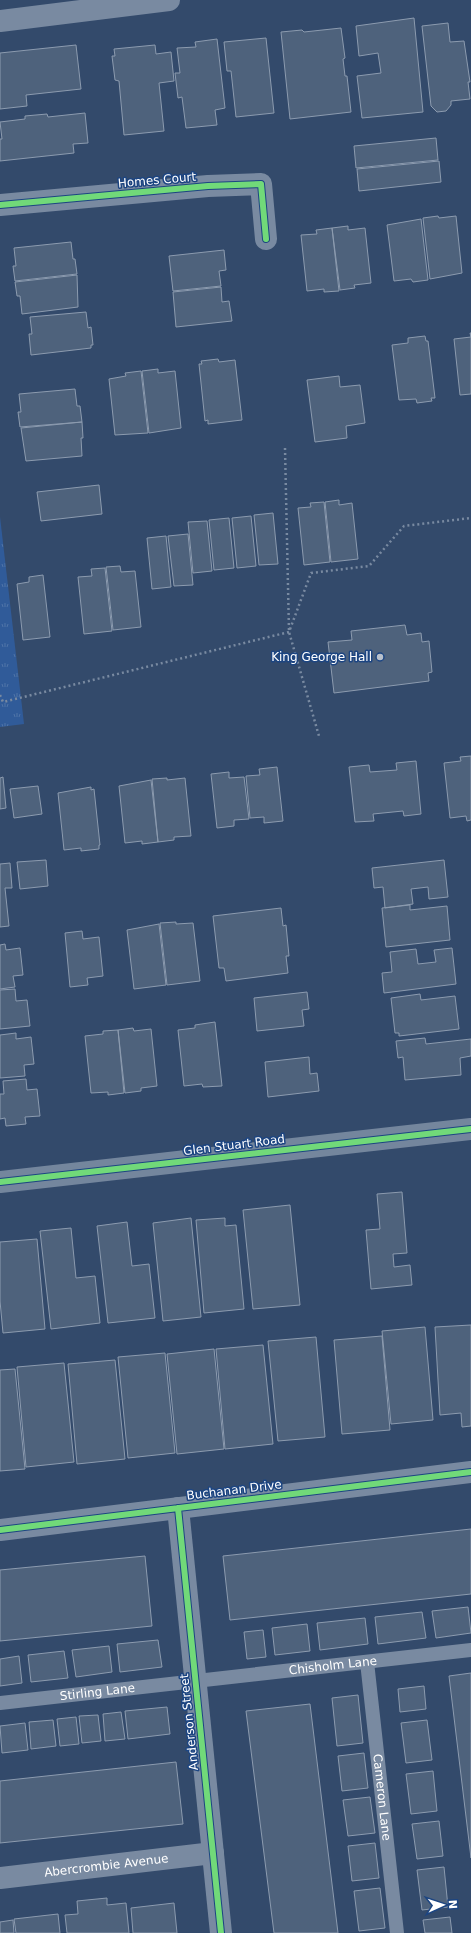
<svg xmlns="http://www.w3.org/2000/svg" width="471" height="1933" viewBox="0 0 471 1933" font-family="'DejaVu Sans',sans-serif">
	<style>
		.park { fill: url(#park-tufts) }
		.building { fill: #4e627c; stroke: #8c9baf }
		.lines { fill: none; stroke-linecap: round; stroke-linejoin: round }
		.path { stroke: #798aa1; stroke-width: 2.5; stroke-dasharray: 2 3; stroke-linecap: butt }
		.lane { stroke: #798aa1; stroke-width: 14 }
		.street { stroke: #798aa1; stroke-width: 22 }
		.secondary { stroke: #74869d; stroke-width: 22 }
		.cycleway-casing { stroke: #1c4582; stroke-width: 8 }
		.cycleway { stroke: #71d979; stroke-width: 6 }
		.poi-dot { fill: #b8c0cb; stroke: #1c4582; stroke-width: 1.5 }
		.labels { text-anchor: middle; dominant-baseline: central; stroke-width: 3; stroke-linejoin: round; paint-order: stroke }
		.street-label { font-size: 12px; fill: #fff; stroke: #1c4582 }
		.poi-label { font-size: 12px; fill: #fff; stroke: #1c4582; text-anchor: end }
	</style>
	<defs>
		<pattern id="park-tufts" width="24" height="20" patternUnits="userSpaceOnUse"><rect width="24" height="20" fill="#305b99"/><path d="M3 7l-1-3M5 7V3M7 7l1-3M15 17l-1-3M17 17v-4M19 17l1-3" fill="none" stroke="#4f74a8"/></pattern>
	</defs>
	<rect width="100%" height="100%" fill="#334a6b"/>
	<path class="park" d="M0,517L24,724L0,727Z"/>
	<path class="building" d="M414,18L423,112L362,118L357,76L381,73L378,53L359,56L356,26Z
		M448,23L450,42L464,41L470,82H468L470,99L451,101V105L446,111L437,112L431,106L422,26Z
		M341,28L345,58L343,59L345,76H347L351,112L290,119L281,32L302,30L304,32Z
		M266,38L274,113L236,117L231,71H227L224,42Z
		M217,39L225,108L215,110L217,125L186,128L182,97L178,98L175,73H180L177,48L196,47L195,42Z
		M76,45L81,89L26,95L27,106L0,109V53Z
		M155,45L156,54L171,52L174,81L159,83L164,131L124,135L119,81L115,80L112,56H115L114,49Z
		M85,113L88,143L73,144L74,153L0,161V139H2L0,122L25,119V116L47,114L48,117Z
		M436,138L438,160L356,168L354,146Z
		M439,161L441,182L359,191L357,169Z
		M438,216L439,218L456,216L462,273L430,279L423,218Z
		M421,219L428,280L413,282L411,279L394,281L387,225Z
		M348,226V230L365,228L371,283L354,285L355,288L340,290L332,228Z
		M332,228L339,291L324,292V289L307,291L301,235L317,234L316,230Z
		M71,242L73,259H75L77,274L15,281L13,266H16L14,248Z
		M224,250L226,270L219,271L221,286L173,291L169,256Z
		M77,275L78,307L22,314L20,296H17L15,282Z
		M221,287L222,302L229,301L232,321L176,327L173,292Z
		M86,312L88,328L91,327L93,345H91V348L31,355L29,334H32L30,317Z
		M470,333H471V394L460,395L454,339L471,337Z
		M425,336L426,341H428L435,398H431L432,401L417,403L416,399L399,400L392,345L408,343V338Z
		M218,359L219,362L235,360L242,420L208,424V420L205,421L199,364H202L201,361Z
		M158,369V373L175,371L181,428L149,433L142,371Z
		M141,371L148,433L115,435L109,379L126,376L125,373Z
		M339,376L340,387L360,385L365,423L346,426L347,438L315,442L307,380Z
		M75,389L77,406H80L82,422L20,427L18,412H21L19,394Z
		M82,422L83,438H81L82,456L26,461L21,428Z
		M99,485L102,514L41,521L37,492Z
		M339,500V505L352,503L358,559L331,562L325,502Z
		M324,502L330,562L304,565L298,508L311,507L310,503Z
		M273,513L278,564L259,565L254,515Z
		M251,516L256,566L237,568L232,518Z
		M229,518L234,568L214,570L209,520Z
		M207,521L212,571L193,573L188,522Z
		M188,534L193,585L174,586L168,536Z
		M166,536L171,587L152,589L147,538Z
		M120,566L121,572L135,571L141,627L113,630L106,567Z
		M105,568L112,631L84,634L78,577L92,576L91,569Z
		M43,575L50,637L23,640L17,584L29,582V577Z
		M405,625L407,635L421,633L422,642L429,641L432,672L428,673L429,681L334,693L328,642L352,640L351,631Z
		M471,756V820L467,821L466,816L450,818L444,763L461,761L460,757Z
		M416,761L421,814L404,816L403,811L373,814L374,821L355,822L349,767L369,765L370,772L397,770L396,763Z
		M277,767L283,821L264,823V817L250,818L246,776L260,775L259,769Z
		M229,772V778L244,777L249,819L234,820V826L217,828L211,774Z
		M3,777L6,808L0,809V778Z
		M167,778V780L185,778L191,836L174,837V840L158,842L152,779Z
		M151,780L158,842L142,844V841L125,843L119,786Z
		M38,786L42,814L14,818L10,789Z
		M91,787V790L94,789L100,845H99V849L81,851V848L64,850L58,793Z
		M46,860L48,886L20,889L17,862Z
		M444,860L448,897L429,899L428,887L411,889L413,904L385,908L383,887L374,888L372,868Z
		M10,863L12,888H5L9,926L0,927V864Z
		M410,905V910L447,906L450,940L386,947L382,908Z
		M281,908L283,926L286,925L289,956H286L288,973L226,981L224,968H219L213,916Z
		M176,922V924L193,923L200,981L167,985L160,923Z
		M159,924L166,985L134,989L127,930Z
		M82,931L83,939L99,937L103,976L87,978L88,985L70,987L65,933Z
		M5,944L6,950L20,948L23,975L13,976L15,987L0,989V945Z
		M452,948L456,984L384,993L382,973L392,972L390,952L416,949L418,964L436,962L434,950Z
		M15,989L16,1001L27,1000L30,1026L0,1029V990Z
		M307,992L309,1009L302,1010L304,1026L257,1031L254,998Z
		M420,994L421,1000L455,996L459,1029L399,1036V1033H395L391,998Z
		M215,1022L222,1086L203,1087L202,1084L184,1086L178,1030L195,1028V1025Z
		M133,1028L134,1031L151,1029L157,1086L141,1088V1091L125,1093L118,1030Z
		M118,1030L124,1093L108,1095V1092L91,1093L85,1036L103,1034V1031Z
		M16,1033V1039L31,1037L34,1064L24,1065L25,1076L0,1078V1035Z
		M425,1038L426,1044L471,1039V1056L460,1058L461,1075L405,1080L403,1057L398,1058L396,1041Z
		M309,1057L310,1074L317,1073L319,1091L268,1097L265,1062Z
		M26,1079L27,1090L37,1089L40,1116L25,1117L26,1124L6,1126L5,1118L0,1119V1094H4L3,1081Z
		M402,1192L407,1253L393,1254L394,1267L410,1265L412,1285L371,1289L366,1230L380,1229L377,1194Z
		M290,1205L300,1305L253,1309L243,1210Z
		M191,1218L201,1317L163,1321L153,1223Z
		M225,1218V1226L236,1225L244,1309L204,1313L196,1220Z
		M127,1222L132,1266L149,1264L155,1318L108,1323L97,1226Z
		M71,1228L76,1278L95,1276L100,1323L51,1329L40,1231Z
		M37,1239L45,1329L3,1333L0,1301V1242Z
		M471,1325V1426L462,1427L461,1413L440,1415L435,1327Z
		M425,1327L433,1420L391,1424L382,1331Z
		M382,1336L390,1430L342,1434L334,1340Z
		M316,1337L325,1437L278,1441L268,1341Z
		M263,1345L273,1444L225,1449L216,1349Z
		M214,1349L224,1449L177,1454L167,1354Z
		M165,1353L175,1453L128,1458L118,1357Z
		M115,1360L125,1459L77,1464L68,1364Z
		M64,1363L74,1462L26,1467L17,1367Z
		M15,1369L25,1469L0,1471V1370Z
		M471,1529V1594L230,1620L223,1556Z
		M145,1556L152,1626L0,1641V1570Z
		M468,1607L471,1633L436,1638L432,1611Z
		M422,1612L426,1638L378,1644L375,1617Z
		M365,1618L368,1644L320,1650L317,1623Z
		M307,1624L310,1651L275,1655L272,1628Z
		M263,1630L266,1657L247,1659L244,1632Z
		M158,1640L162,1667L120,1672L117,1644Z
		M109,1646L112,1672L76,1677L72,1650Z
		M64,1651L68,1678L31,1682L28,1655Z
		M19,1656L22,1683L0,1686V1659Z
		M471,1673V1858L449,1676Z
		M424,1686L426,1709L400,1712L398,1689Z
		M358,1695L363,1743L337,1746L332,1698Z
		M310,1704L338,1933H274L246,1711Z
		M167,1707L170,1734L128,1739L125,1711Z
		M121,1712L125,1739L105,1741L103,1714Z
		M98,1715L101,1741L82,1743L79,1716Z
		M76,1717L79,1744L60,1746L57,1719Z
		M53,1720L56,1746L31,1749L29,1722Z
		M427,1720L432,1760L406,1763L401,1723Z
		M25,1723L28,1750L2,1753L0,1726Z
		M364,1753L368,1788L342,1791L338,1756Z
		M176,1762L183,1824L0,1843V1781Z
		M433,1771L437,1811L411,1814L406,1774Z
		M370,1797L375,1833L348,1836L343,1800Z
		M439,1821L443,1856L417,1859L412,1824Z
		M375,1843L379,1878L352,1881L348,1846Z
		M444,1867L448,1907L422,1910L417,1870Z
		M380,1888L385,1928L359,1931L354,1891Z
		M107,1898V1905L126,1903L129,1933H67L65,1915L78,1914L77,1901Z
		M174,1903L177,1933H133L131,1908Z
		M58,1914L60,1933H16L14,1919Z
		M450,1917L452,1933H425L423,1920Z
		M13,1920L14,1933H0V1922Z"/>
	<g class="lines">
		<path class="path" d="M285,448L289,632L319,736
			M0,695L3,702L289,632L311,573L369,566L404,526L471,518"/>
		<g class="lane">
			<path id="s1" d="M367,1662L397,1933"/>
			<path id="s2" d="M0,1703L471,1650"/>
		</g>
		<g class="street">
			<path d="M0,21L169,0"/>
			<path d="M0,205L208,186L261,184L266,239"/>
			<path d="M178,1508L221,1933"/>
			<path d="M0,1530L471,1472"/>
			<path id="s3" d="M0,1878L213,1853"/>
		</g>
		<path class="secondary" d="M0,1182L471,1129"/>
		<g class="cycleway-casing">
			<path id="cycleway" d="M0,205L208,186L261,184L266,239
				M0,1182L471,1129
				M178,1508L221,1933
				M0,1530L471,1472"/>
		</g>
		<use href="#cycleway" class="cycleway"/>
	</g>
	<circle class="poi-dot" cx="380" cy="657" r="4"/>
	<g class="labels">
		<g class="street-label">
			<text transform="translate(157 180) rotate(-5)">Homes Court</text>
			<text transform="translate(234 1145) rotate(-7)">Glen Stuart Road</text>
			<text transform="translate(234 1490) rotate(-7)">Buchanan Drive</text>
			<text stroke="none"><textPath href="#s2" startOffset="335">Chisholm Lane</textPath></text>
			<text stroke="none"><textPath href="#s2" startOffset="98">Stirling Lane</textPath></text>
			<text transform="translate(189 1722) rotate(-96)">Anderson Street</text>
			<text stroke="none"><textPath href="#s1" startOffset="136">Cameron Lane</textPath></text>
			<text stroke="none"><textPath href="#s3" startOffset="107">Abercrombie Avenue</textPath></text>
		</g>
		<g class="poi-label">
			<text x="372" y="657">King George Hall</text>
		</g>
	</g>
	<g transform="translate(443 1905) rotate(87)" stroke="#1c4582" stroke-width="3" paint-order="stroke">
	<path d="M0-3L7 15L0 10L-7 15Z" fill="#ffffff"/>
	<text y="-6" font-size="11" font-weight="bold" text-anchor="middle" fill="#ffffff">N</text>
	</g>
</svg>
